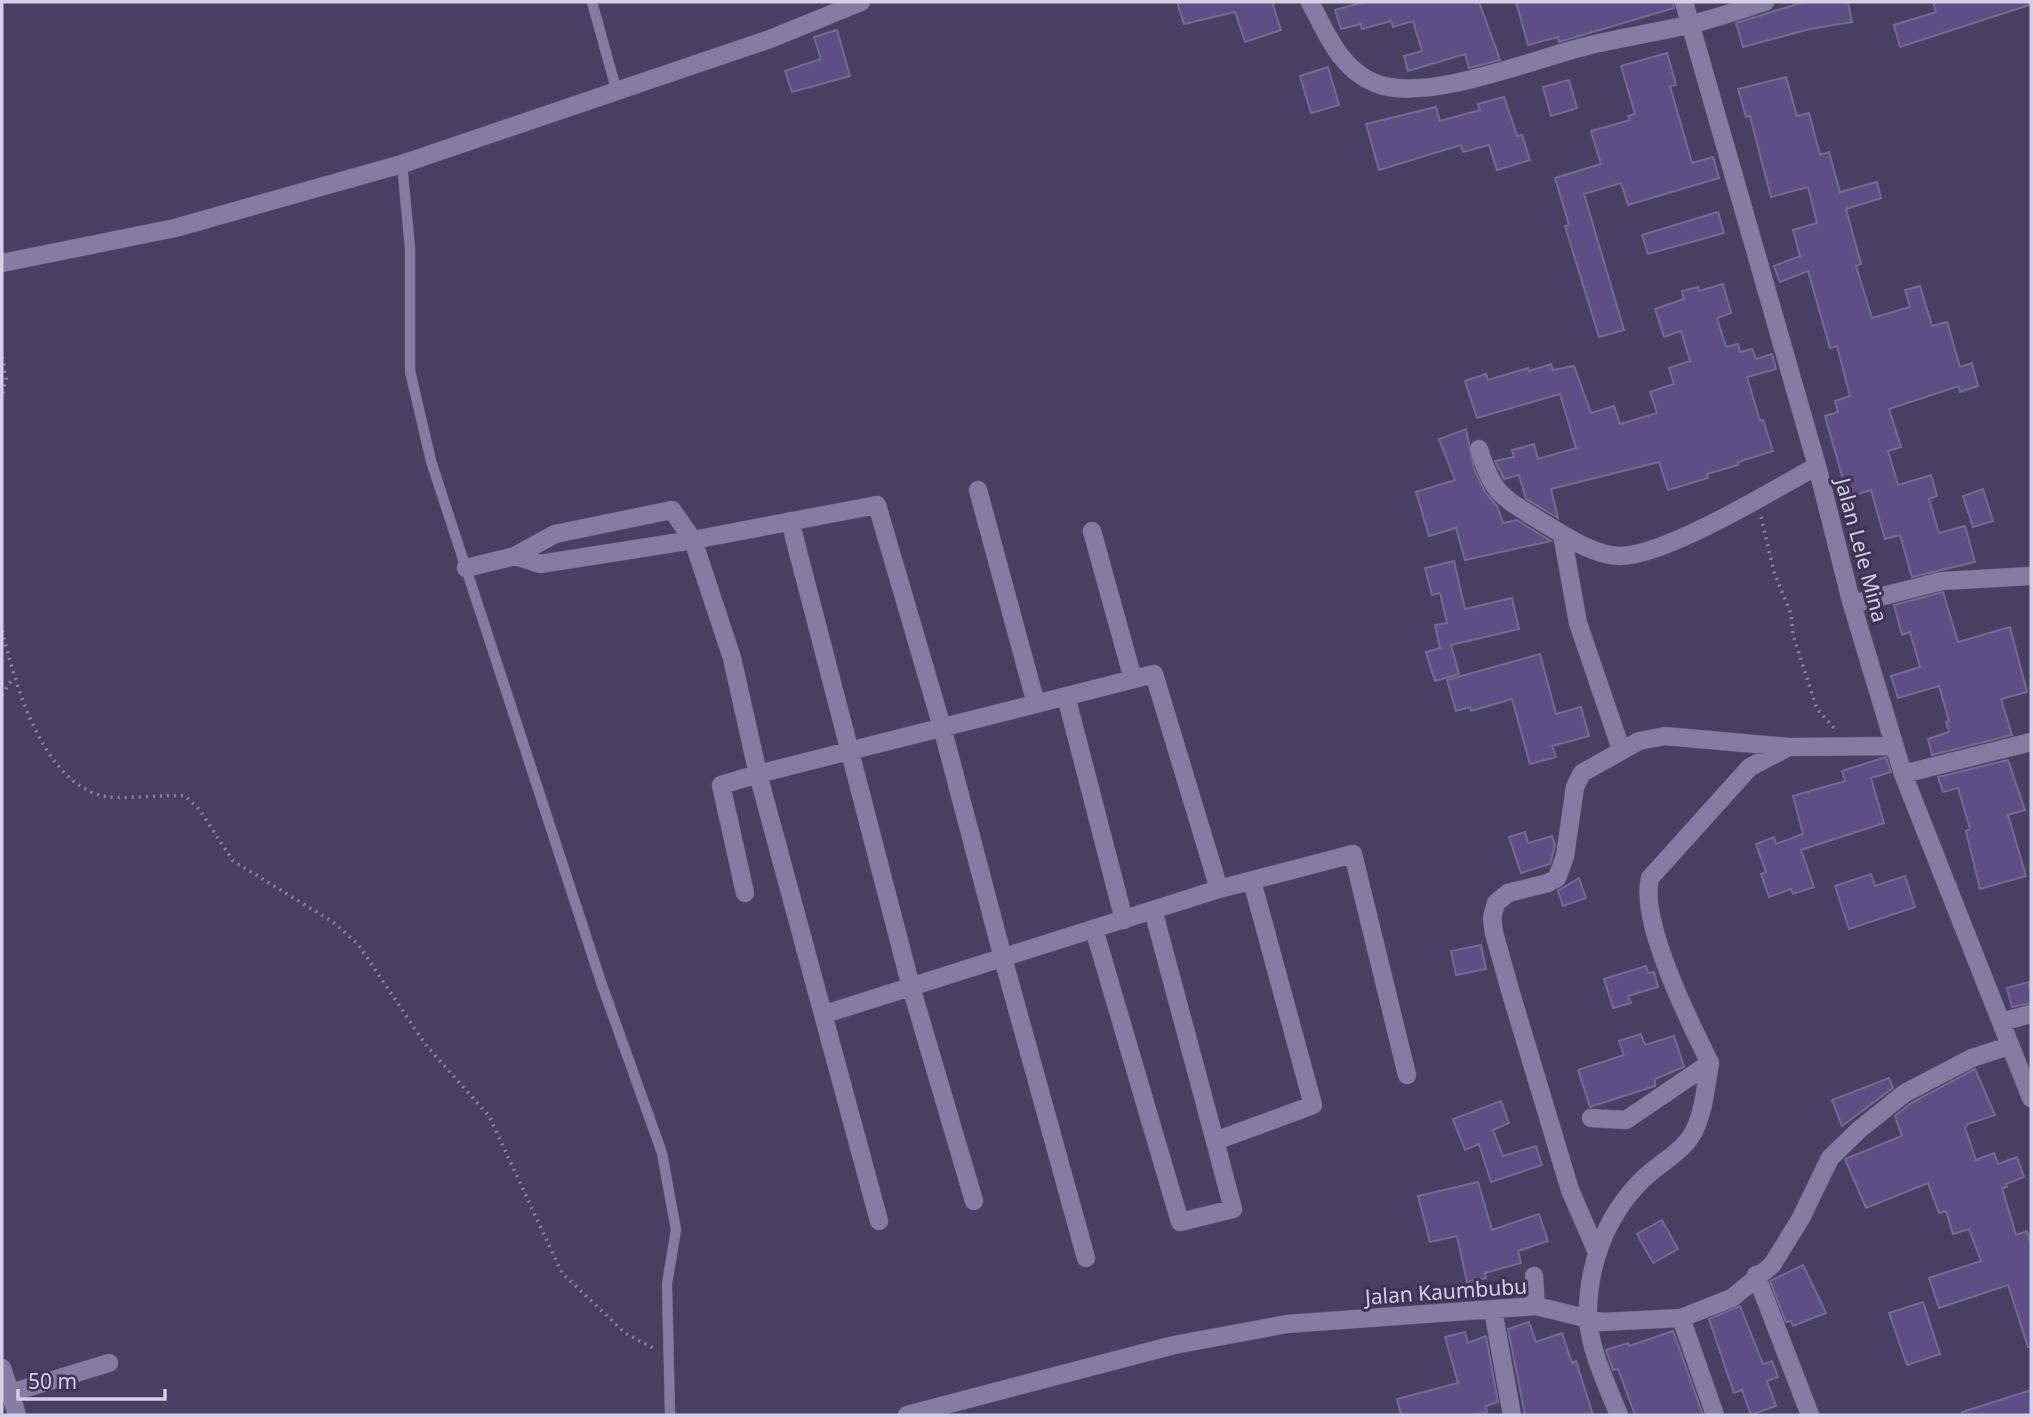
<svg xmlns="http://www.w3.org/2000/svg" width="2033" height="1417" viewBox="0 0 2033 1417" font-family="'Noto Sans',sans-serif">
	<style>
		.building { fill: #5d4f86; stroke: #736b90; stroke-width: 2 }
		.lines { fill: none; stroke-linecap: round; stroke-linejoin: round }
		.service-casing { stroke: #635c79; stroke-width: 11 }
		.minor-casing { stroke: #635c79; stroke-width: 19 }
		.path { stroke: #8a84a0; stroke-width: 3.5; stroke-dasharray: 2 5; stroke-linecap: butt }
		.service { stroke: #847ca2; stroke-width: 10 }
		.minor { stroke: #847ca2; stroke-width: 18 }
		.labels { text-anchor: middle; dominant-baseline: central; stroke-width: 6; stroke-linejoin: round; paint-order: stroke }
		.street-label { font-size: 21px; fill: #d4d0e5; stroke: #3d3557 }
	</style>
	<rect width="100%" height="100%" fill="#484062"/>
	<path class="building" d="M1177,2H1272L1281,30L1245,42L1235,12L1184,24Z
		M1364,2H1479L1500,60L1469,68L1465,54L1408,71L1404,56L1422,51L1413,21L1393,27L1391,21L1362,29L1361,24L1341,29L1335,10Z
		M1516,2H1673L1674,8L1559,42L1558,37L1528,45Z
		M1804,2H1848L1852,22L1810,29L1743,47L1736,23Z
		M1933,2H2028L2029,5L1900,47L1894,25L1936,12Z
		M837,30L850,76L792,92L785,71L821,59L814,37Z
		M1667,53L1676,85L1670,86L1692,163L1713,157L1719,178L1628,205L1621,183L1584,194L1624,330L1599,337L1565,226L1569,225L1555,178L1601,164L1591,131L1630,120L1628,116L1635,114L1621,66Z
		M1328,67L1339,105L1311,113L1300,76Z
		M1786,77L1797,116L1809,113L1820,155L1829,152L1840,192L1877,182L1881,198L1846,209L1861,264L1856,266L1872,318L1910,307L1905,290L1920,286L1932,326L1947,322L1960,367L1972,363L1978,386L1960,392L1959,386L1889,409L1901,447L1888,451L1898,485L1931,475L1937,496L1929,499L1939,533L1965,526L1975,562L1912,577L1900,535L1885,539L1871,490L1848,497L1825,416L1838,412L1835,401L1850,396L1837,346L1830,348L1808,271L1780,282L1774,266L1800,256L1793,230L1817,223L1808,187L1771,197L1750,116L1746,117L1738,89Z
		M1569,80L1577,108L1551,116L1543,87Z
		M1504,97L1517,136L1522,135L1530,160L1497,170L1489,145L1463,152L1461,145L1379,170L1366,124L1436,107L1440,121L1480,110L1478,104Z
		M1718,212L1724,233L1648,254L1642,235Z
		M1723,284L1731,313L1717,318L1726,347L1738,344L1740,352L1752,349L1756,359L1772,354L1776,369L1747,377L1760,421L1763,420L1773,451L1738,462V465L1707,474L1708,478L1668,490L1659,462L1551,489L1558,518L1526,499L1519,475L1504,479L1495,461L1514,457L1512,450L1534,444L1538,459L1576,448L1560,394L1477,418L1465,381L1486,374L1488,380L1528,368L1529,371L1551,364L1553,370L1574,366L1591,413L1614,406L1620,424L1657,413L1650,392L1674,384L1669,368L1690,361L1681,331L1664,337L1655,309L1684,299L1682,291L1698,287L1699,291Z
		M1466,429L1474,469L1485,492L1497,506L1503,523L1517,520L1551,541L1465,560L1456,528L1429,536L1416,492L1455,480L1439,439Z
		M1983,489L1993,521L1973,527L1963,496Z
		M1454,561L1465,609L1512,598L1519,629L1451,645L1459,674L1435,681L1426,652L1440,648L1435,625L1447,623L1440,593L1432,595L1425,568Z
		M1943,592L1958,642L2010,627L2027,692L2001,699L2012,735L1932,755L1928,739L1949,732L1946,722L1949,721L1939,686L1898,698L1891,676L1920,667L1910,632L1902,635L1894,605Z
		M1540,654L1556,714L1581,707L1589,736L1552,746L1556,757L1530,764L1512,699L1471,711L1470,707L1456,711L1447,680Z
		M1886,757L1891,772L1871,778L1884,823L1801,850L1814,887L1793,894L1791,889L1769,897L1761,874L1766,872L1756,844L1774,837L1776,844L1803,834L1793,796L1845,781L1842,771Z
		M2008,760L2025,810L2008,815L2026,876L1980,889L1966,831L1970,829L1958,788L1943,792L1938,777Z
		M1525,832L1528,843L1552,836L1555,845L1550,864L1521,873L1509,837Z
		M1871,874L1875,886L1905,876L1915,907L1849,929L1835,886Z
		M1579,878L1586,898L1563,906L1558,891Z
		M1481,945L1486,969L1456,975L1451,951Z
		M1646,966L1648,973L1654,972L1658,987L1628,996L1631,1003L1613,1008L1604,979Z
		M2029,982L2031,1003L2012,1007L2007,988Z
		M1641,1034L1645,1045L1674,1036L1684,1067L1655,1079V1086L1590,1107L1578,1070L1624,1055L1619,1041Z
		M1975,1069L1995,1115L1968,1124L1965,1128L1976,1160L1994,1153L1998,1164L2017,1157L2024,1177L2006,1184L2007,1187L2002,1188L2016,1235L2027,1231L2031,1245V1347H2028L2008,1285L1939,1308L1929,1278L1981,1261L1969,1229L1953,1234L1946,1211L1939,1213L1928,1183L1866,1208L1845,1159L1902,1136L1895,1116L1911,1103Z
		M1889,1078L1893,1088L1842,1126L1832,1100Z
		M1501,1101L1509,1123L1493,1130L1503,1156L1536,1146L1542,1165L1491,1182L1479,1144L1465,1150L1453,1119Z
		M1478,1182L1492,1230L1539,1214L1548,1241L1518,1251L1521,1263L1485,1273L1486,1278L1467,1282L1457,1236L1430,1242L1418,1196Z
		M1662,1220L1678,1249L1653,1263L1637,1234Z
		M1803,1265L1826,1313L1793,1326L1791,1321L1786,1322L1770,1281Z
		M1923,1302L1940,1354L1907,1365L1889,1313Z
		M1740,1306L1763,1364L1772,1361L1778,1377L1767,1381L1776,1406L1751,1415L1742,1390L1734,1393L1709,1319Z
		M1529,1322L1536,1342L1562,1333L1572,1363L1576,1361L1593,1415H1525L1508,1329Z
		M1673,1331L1703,1415H1635L1618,1369L1613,1370L1606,1350L1628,1343L1629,1346Z
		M1465,1332L1468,1343L1486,1336L1498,1402L1485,1406L1487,1412L1477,1415H1401L1397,1399L1458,1383L1445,1337Z
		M2031,1390V1415H1962V1412Z"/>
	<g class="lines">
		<g class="service-casing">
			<path id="service" d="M592,2L617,92
				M402,164L410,248V371L431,461L602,985L662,1153L676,1230L667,1284L670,1415"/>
		</g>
		<g class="minor-casing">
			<path id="minor" d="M1310,2C1327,34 1340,69 1375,83C1423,104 1531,60 1583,47C1617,38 1653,33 1688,25C1714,19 1739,10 1765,2
				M1684,2L1817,466L1851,601L1903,774L2031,1098
				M2,263L175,228L402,164L770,39L861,2
				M1479,449C1493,495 1502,497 1542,522C1564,535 1592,555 1619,556C1664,557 1775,489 1817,466
				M978,490L1036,704
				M790,521L911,987L974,1201
				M1092,531L1133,679
				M1562,534L1578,623L1621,749
				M515,556L540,564L693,540L877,505L942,727L1003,958
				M466,568L515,556L555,534L672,510L693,540L732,658L758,774L721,785L745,893
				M1852,604L1942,581L2031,576
				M1066,696L1124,920
				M1903,774L2031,742
				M1153,910L1215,1141L1313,1105L1252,881
				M1094,929L1180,1222L1233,1209L1215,1141
				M993,961L1003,958L1086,1258
				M825,1014L1219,889
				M2001,1022L2031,1014
				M1591,1118L1626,1120L1710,1063
				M879,1221L758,774L1154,674L1219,889L1353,854L1407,1075
				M1596,1250L1570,1190L1510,990L1494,933L1492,918L1496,903L1508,893L1548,883L1557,878L1565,856L1575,787L1582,773L1639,741L1665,736L1789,747L1894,746
				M1756,1275L1810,1415
				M1534,1276L1536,1306
				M1493,1310L1512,1415
				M1681,1318L1715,1415
				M2,1368L10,1393L109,1363
				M10,1393L17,1415
				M907,1415L1174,1345L1287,1324L1536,1306L1602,1322L1681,1318L1732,1298L1772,1265L1801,1218L1830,1158L1860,1129L1905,1093L1972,1058L2009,1046
				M1619,1415C1607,1385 1590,1351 1588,1318C1587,1267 1605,1218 1640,1182C1657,1164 1683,1153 1694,1131C1704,1111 1706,1085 1710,1063C1690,1023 1639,921 1650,878L1750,767L1789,747"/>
		</g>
		<path class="path" d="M2,357L6,378L2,397
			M1761,517L1774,572L1791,614L1793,635L1817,709L1834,728
			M2,631C16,685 40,776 99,795C116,801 163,794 185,796L199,809L233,861L333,922L358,944L425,1044L489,1116L562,1273L625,1333L655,1349
			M2,695L13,678"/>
		<use href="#service" class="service"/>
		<use href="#minor" class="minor"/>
	</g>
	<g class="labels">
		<g class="street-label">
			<text transform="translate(1862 550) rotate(75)">Jalan Lele Mina</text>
			<text transform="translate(1446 1291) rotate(-4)">Jalan Kaumbubu</text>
		</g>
	</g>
	<rect width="2033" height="1417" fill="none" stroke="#d4d0e5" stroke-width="7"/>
	<path d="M18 1389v10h147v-10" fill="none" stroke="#d4d0e5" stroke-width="3.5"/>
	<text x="28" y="1389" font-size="21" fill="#d4d0e5" stroke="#3d3557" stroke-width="5" paint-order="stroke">50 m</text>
</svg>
